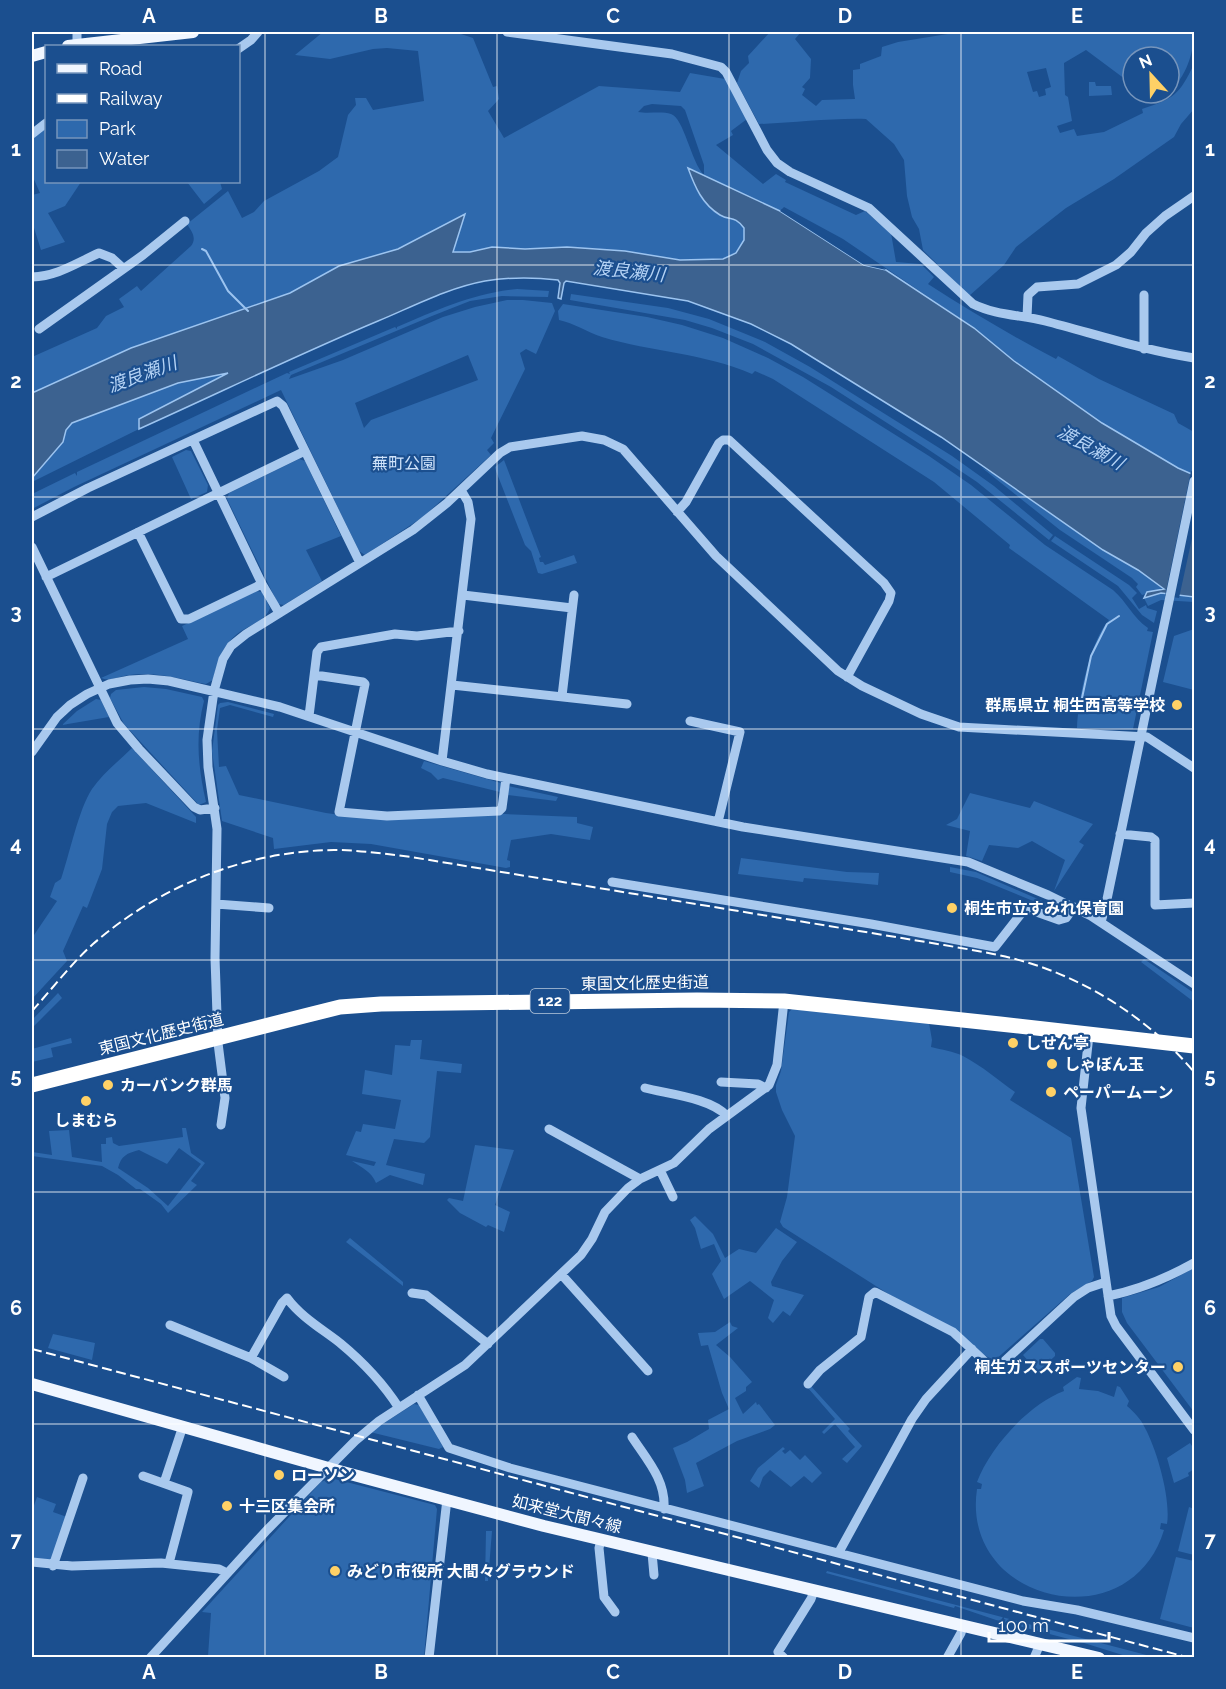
<svg xmlns="http://www.w3.org/2000/svg" width="1226" height="1689" viewBox="0 0 1226 1689" font-family="Raleway,'Noto Sans JP',sans-serif">
	<style>
		.green { fill: #2e69ad; fill-rule: evenodd }
		.water { fill: #3c6290; stroke: #9cc4f0; stroke-width: 1.5 }
		.pier { fill: #1b4f8f }
		.lines { fill: none; stroke-linecap: round; stroke-linejoin: round }
		.stream { stroke: #9cc4f0; stroke-width: 2 }
		.minor { stroke: #a9c9ee; stroke-width: 9 }
		.major { stroke: #f0f6ff; stroke-width: 12 }
		.highway { stroke: #fff; stroke-width: 15 }
		.rail { stroke: #fff; stroke-width: 2; stroke-dasharray: 10 4.5; stroke-linecap: butt }
		.grid { fill: none; stroke: #fff; stroke-width: 1.5; stroke-opacity: 0.55 }
		.poi-dot { fill: #ffd166; stroke: #1b4f8f; stroke-width: 2 }
		.labels { text-anchor: middle; dominant-baseline: central; stroke-width: 4.5; stroke-linejoin: round; paint-order: stroke }
		.shield { fill: #1b4f8f; stroke: #bbcadd; stroke-width: 1.5 }
		.shield-label { font-size: 15px; font-weight: bold; fill: #fff }
		.park-label { font-size: 16px; fill: #cfe3fa; stroke: #1b4f8f }
		.poi-label { font-size: 16px; font-weight: bold; fill: #fff; stroke: #1b4f8f; text-anchor: start }
		.street-label { font-size: 16px; fill: #fff; stroke: #1b4f8f }
		.water-label { font-size: 18px; font-style: italic; fill: #b5d3f5; stroke: #1b4f8f }
		.neatline { fill: none; stroke: #fff; stroke-width: 2 }
		.grid-label { font-size: 20px; text-anchor: middle; font-weight: bold; fill: #fff }
	</style>
	<rect width="100%" height="100%" fill="#1b4f8f"/>
	<path class="green" d="M323,32H455L473,38L493,87L497,86L499,99L488,111L504,138L599,86L680,92L690,73L725,79L747,119L731,131L733,135L716,145L763,184L776,174L786,180L785,182L856,215L865,211L891,233L896,262L921,264L934,277L928,284C970,311 1012,336 1056,359L1058,356L1099,379L1174,414L1178,423L1194,432V475L1178,468L1102,423L1014,361L974,328L843,239L784,207L780,211L688,169C693,186 704,205 720,215C731,221 734,215 744,228V240L736,253L723,259L680,260L625,251L567,247L525,249L492,247L470,252H452L464,215L398,249L339,266L290,293L131,348L32,393V357L97,328L106,316L124,307L119,299L137,286L141,291L191,246C197,238 192,232 187,224L228,191L242,218L254,212L264,201L319,171L338,157L348,115L356,105L355,98H366L373,110L424,101L418,51L387,48L373,49L330,59L295,55ZM652,104L681,106L685,110L704,165V175C691,162 684,118 671,114C662,111 648,114 638,112L644,106Z
		M770,32H801L795,39L811,59L810,78L802,87L805,89L802,95L816,106L822,100L855,99L853,85V70L860,69V64L881,56L882,47L898,42L960,32H1194C1194,53 1186,77 1169,92V57H1133V85L1086,50L1064,63L1065,95L1068,97L1072,121L1057,126L1060,133L1074,129L1077,136L1104,132L1143,113L1142,109C1175,98 1179,95 1194,64V109L1181,124L1174,137L1114,179L1066,208L1016,247L1004,265L969,296L923,250L919,229L912,217L907,196L904,160L894,144L866,119C830,118 795,123 759,124L737,83L741,71L749,63L748,56ZM1046,68L1051,87L1045,89L1046,95L1039,97L1037,91L1033,92L1027,72Z
		M1089,82H1095L1096,86H1111L1112,95L1089,96Z
		M46,127V182H81L65,206L48,213L65,242L41,250L34,228L32,229V195L40,193L32,175V139Z
		M187,182H220L222,189L204,204Z
		M517,289L549,291L548,297L502,296L470,301L432,316L291,375L289,379L343,360L443,317L475,307L507,300H523L552,303L555,311L536,354L526,349L520,353L525,369L491,438L494,443L487,450L491,455L423,517L365,555L359,551L281,390L74,487L32,509V494L75,473L77,476V472L287,373L290,374L289,372L395,327L397,329V327C437,310 474,293 517,289ZM468,355L478,380L371,420L364,428L355,403Z
		M571,294L668,308L709,319L765,342L810,367L952,456L994,486L1053,535L1049,540L977,482L923,446L831,387L753,344L712,328L685,320L570,300Z
		M563,304L647,317L682,325L723,338L768,358L803,377L929,456L971,485L1045,545L1113,590C1127,602 1133,618 1148,628L1147,631L1153,632L1133,729L1077,728C1078,699 1090,641 1109,620L1009,548L1010,545L934,482L773,379L755,371L752,374C704,353 652,352 602,337C587,332 574,323 559,320L558,311Z
		M231,372L139,419V429L32,482V478L63,442L66,430L72,423L178,383Z
		M186,450L191,451L208,485L207,492L191,499L172,457Z
		M299,459L305,461L341,536L306,550L322,581L284,605L278,604L227,499L229,493Z
		M504,460L541,557L539,558L540,562H543L545,565L574,555L577,563L542,574L538,573L531,551L525,545L496,471L495,467Z
		M981,467L1001,478L1103,550L1146,575L1165,589L1142,595L1136,587L1138,584L1132,578L1060,530Z
		M1055,536L1129,585L1137,593L1132,598L1139,609L1146,605L1147,608L1157,611L1154,623L1142,615L1118,586L1051,541Z
		M256,591L262,592L270,608C266,621 247,626 237,634C222,646 217,662 213,680L206,684C180,679 155,671 129,675C119,676 110,682 101,678L188,639L182,626Z
		M1163,593L1194,597V602L1161,600L1148,606L1144,598L1153,594Z
		M1194,629V690L1163,682L1174,636Z
		M144,687L166,689L202,697L204,701C195,736 198,767 206,802L199,805L124,724L110,698L111,694L116,690Z
		M96,699L101,700L109,717L62,725L77,711Z
		M228,702L274,714L273,717L230,705L220,708L217,730L219,767L226,766L239,795L326,813L355,817L505,814L577,817V823L593,827L590,840L551,834L511,840L507,860L510,861V867L506,868L371,844L331,842L274,849L273,838L222,821L212,751L218,705L220,703Z
		M132,748L196,817V823L146,803L118,806L112,812L107,824L102,869L87,908L83,906L63,951L67,961L32,999V938L57,901L50,897L55,883L61,879C69,856 79,808 92,789C103,773 119,761 132,748Z
		M424,761L501,783L500,792L443,778L438,780L431,773L421,768Z
		M508,786L558,797L556,801L507,795Z
		M970,793L1030,808L1034,801L1093,824L1079,842L1084,845L1054,891L1065,860L1032,841L1018,848L989,845L982,861L966,856L970,831L946,825L957,819Z
		M741,858L847,872L879,873L878,885L804,878L803,882L738,874Z
		M950,867L976,872L1056,907L1055,910L977,878L950,872Z
		M1144,959L1194,993V1002L1141,962Z
		M58,993L62,998L32,1028V1020Z
		M792,1009L929,1023L932,1040L931,1047C942,1050 953,1051 963,1056C982,1066 998,1080 1015,1092L1010,1100L1071,1138L1094,1277L1092,1281L1070,1294L994,1361L783,1227L780,1222L787,1197L795,1136L782,1110L776,1092V1085L781,1071L789,1012Z
		M71,1038L72,1043L51,1048L53,1057L32,1062V1049Z
		M411,1040H422L420,1059L462,1064L461,1073L437,1071L430,1137L424,1143L394,1139L386,1165L425,1174L423,1185L390,1175L376,1183C372,1172 361,1167 352,1161L374,1166L376,1162L346,1155L356,1131L361,1132L363,1124L395,1129L401,1100L362,1094L365,1070L392,1075L395,1045L410,1046Z
		M182,1128H186L191,1153L205,1163L191,1181L197,1185L168,1213L161,1204L140,1189H136L118,1175L102,1166L32,1156V1140V1152L52,1155L49,1131L69,1130L72,1157L102,1162L101,1144H106V1138L112,1137L113,1143L119,1146L183,1137ZM179,1148L201,1164L168,1206L148,1188L118,1168C121,1156 127,1153 139,1150L167,1164Z
		M475,1145L514,1150L495,1205L510,1212L504,1232L488,1225L486,1227L460,1213L447,1200L449,1198L463,1201Z
		M695,1216L713,1234L725,1258L739,1249L756,1253L776,1228L797,1242L782,1261L771,1282L772,1286L804,1295L790,1316L783,1311L773,1323L768,1318L774,1300L750,1281L724,1299L712,1274L721,1261L714,1244L701,1249L695,1228L690,1220Z
		M350,1238L403,1282V1286L346,1242Z
		M1194,1268V1412L1127,1323L1122,1312V1298L1159,1287Z
		M730,1322L732,1326L738,1328L716,1345L730,1357L752,1382L746,1387V1391L735,1398L743,1414L756,1402L757,1405L759,1404L775,1425L770,1429L737,1441L696,1463L704,1486L687,1493L685,1480L673,1448L687,1442L709,1429L708,1420L729,1409L722,1393L708,1345L701,1346L698,1333L715,1332Z
		M53,1334L95,1343L92,1360L48,1348Z
		M1040,1339H1043L1055,1353V1356L1038,1372L1023,1355Z
		M1077,1377L1081,1378L1079,1389L1098,1391L1114,1397L1117,1386L1120,1387L1129,1401L1127,1406C1134,1412 1141,1419 1145,1428C1157,1450 1171,1499 1167,1524L1161,1523L1160,1529L1164,1530C1130,1642 960,1603 977,1489H981L982,1484L977,1482C990,1447 1029,1404 1064,1391L1063,1387Z
		M810,1385L850,1429L848,1431L862,1446L847,1463L842,1459L855,1447L835,1424L824,1434L822,1432L835,1419L808,1388Z
		M414,1404L419,1405L443,1447L439,1449L370,1432Z
		M1190,1443L1194,1449V1469L1188,1473L1189,1476L1174,1483L1167,1458Z
		M783,1447L785,1449L782,1451L785,1454L790,1450L800,1460L805,1455L822,1473L812,1483L804,1476L791,1487L770,1470L763,1477L759,1488L750,1481L758,1468Z
		M331,1478L435,1505L437,1509L424,1657L208,1656L211,1613L202,1612L321,1482Z
		M37,1497L56,1504L53,1512L67,1517L53,1558L49,1561L32,1559V1511Z
		M1189,1507L1194,1509V1555L1178,1551Z
		M486,1531H492L488,1581H485Z
		M1176,1557L1194,1561V1628L1160,1619Z
		M827,1571L1154,1657H1129L1084,1643L996,1620L955,1606L954,1608L826,1573Z"/>
	<path class="water" d="M688,168L780,211L864,265L886,270L974,328L1014,361L1102,423L1178,468L1194,475V597L1161,593L1144,598L1147,592L1164,589L1138,570L1103,550L941,437L791,344L751,324L688,301L566,281L564,283L561,299L558,298L560,283L558,280C533,277 509,277 485,281C447,288 412,307 378,321C297,355 219,393 139,429V419L228,373L178,383L72,423L66,430L63,442L32,478V393L131,348L290,293L339,266L398,249L465,214L453,252H470L492,247L525,249L567,247L625,251L680,260L723,259L736,253L744,240V228C734,215 730,221 720,215C702,204 695,187 688,168Z"/>
	<path class="pier" d="M782,209L865,262L879,265L886,270L864,265L780,211Z
		M1191,471L1194,472V529L1179,598L1165,596Z"/>
	<g class="lines">
		<path class="stream" d="M202,249L206,251L228,291L248,311
			M1079,712L1091,656L1107,624L1119,616"/>
		<path class="minor" d="M77,32V44
			M507,32L672,54L721,67L726,72L767,150L777,163L790,172L869,208L973,304C995,315 1021,315 1045,321C1095,334 1143,350 1194,358
			M238,49L251,40L258,32
			M32,134L46,123
			M32,277C58,276 76,263 99,253L112,258L123,268
			M1027,317L1028,295L1037,287L1078,284L1116,265L1131,252L1146,233L1165,216L1194,196
			M39,329L143,255L185,221
			M1144,349V295
			M193,440L262,584L279,613
			M677,512L686,502L719,443L723,440H729L884,583L891,593L889,601L847,677
			M32,517L88,488L277,401L283,406L360,563
			M138,532L181,619H189L262,584
			M32,547L117,723L139,749L194,807L200,810L215,808
			M46,577L305,451
			M463,595L572,608
			M315,675L363,682L365,684L339,812L387,816L499,811L502,808L506,778
			M452,685L627,704
			M562,696L574,595
			M309,716L317,652L321,647L395,634L417,636L459,631
			M690,721L740,732L718,822
			M32,752L57,717L70,705L87,694L109,684L130,680L148,679L169,681L280,707L442,761L487,774L743,827L968,862L1048,895L1091,916L1194,984
			M442,761L471,519L468,502L461,490
			M1120,834L1151,837L1155,840V905L1194,903
			M612,882L871,924L995,947L1024,910L1028,909L1059,920L1066,918L1074,907
			M216,904L269,908
			M1101,922L1106,904L1194,481
			M1089,1035L1081,1108L1111,1316L1116,1326L1194,1430
			M721,1082L758,1084L766,1088
			M645,1088C668,1094 711,1098 727,1116
			M221,1125L225,1098L218,1043L215,958L217,829L208,767L207,740L214,691L223,659L231,646L246,634L413,530L447,503L500,453L510,447L582,436L604,440L623,449L716,556L838,671L862,686L921,714L959,727L1147,737L1194,768
			M549,1129L640,1179
			M660,1170L673,1197
			M561,1274L648,1371
			M412,1293L426,1295L488,1344
			M1108,1296C1138,1290 1167,1278 1194,1263
			M170,1325L251,1358L282,1303L287,1298C301,1317 322,1329 340,1343C363,1362 383,1383 399,1408
			M251,1358L284,1377
			M808,1384L820,1370L861,1337L869,1297L875,1292L953,1332L993,1369H996L1074,1297L1088,1288L1106,1282
			M418,1395L449,1448L510,1468L1023,1601L1077,1610L1194,1638
			M632,1437C647,1460 666,1480 664,1509
			M143,1476L188,1492L169,1563
			M164,1483L183,1426
			M601,1540L599,1548L604,1597L615,1612
			M839,1552L912,1419L926,1399L972,1349
			M652,1553L654,1575
			M32,1562L72,1566L161,1563L219,1569L227,1573
			M53,1566L83,1478
			M150,1658L267,1530L355,1441L379,1421L465,1365L581,1255L592,1239L605,1212L628,1188L640,1179L674,1163L709,1129L769,1085L777,1065L784,1001
			M429,1658L447,1499
			M784,1658L778,1652L811,1599L814,1591
			M947,1658L961,1633L963,1626
			M1034,1658L1040,1644"/>
		<path class="major" d="M68,46L193,32
			M32,56L46,52
			M32,1384L339,1471L544,1526L1099,1658"/>
		<path class="highway" d="M32,1085L308,1015L340,1007L381,1004L697,1000L784,1001L1000,1024L1194,1046"/>
		<path class="rail" d="M32,1011C52,989 71,964 93,944C160,886 245,851 334,850C360,850 385,854 411,857L944,945C972,950 999,954 1026,962C1090,981 1151,1021 1194,1072
			M32,1349L1190,1658"/>
	</g>
	<path class="grid" d="M265,32V1658M497,32V1658M729,32V1658M961,32V1658M32,265H1194M32,497H1194M32,729H1194M32,960H1194M32,1192H1194M32,1424H1194"/>
	<g class="poi-dot">
		<circle cx="1177" cy="705" r="6"/>
		<circle cx="952" cy="908" r="6"/>
		<circle cx="1013" cy="1043" r="6"/>
		<circle cx="1052" cy="1064" r="6"/>
		<circle cx="108" cy="1085" r="6"/>
		<circle cx="1051" cy="1092" r="6"/>
		<circle cx="86" cy="1101" r="6"/>
		<circle cx="1178" cy="1367" r="6"/>
		<circle cx="279" cy="1475" r="6"/>
		<circle cx="227" cy="1506" r="6"/>
		<circle cx="335" cy="1571" r="6"/>
	</g>
	<g class="labels">
		<rect class="shield" x="530.5" y="989" width="39" height="24" rx="4.5"/>
		<g class="shield-label">
			<text x="550" y="1001">122</text>
		</g>
		<g class="park-label">
			<text x="404" y="463">蕪町公園</text>
		</g>
		<g class="poi-label">
			<text x="1165" y="705" text-anchor="end">群馬県立 桐生西高等学校</text>
			<text x="964" y="908">桐生市立すみれ保育園</text>
			<text x="1025" y="1043">しせん亭</text>
			<text x="1064" y="1064">しゃぼん玉</text>
			<text x="120" y="1085">カーバンク群馬</text>
			<text x="1063" y="1092">ペーパームーン</text>
			<text x="86" y="1120" text-anchor="middle">しまむら</text>
			<text x="1166" y="1367" text-anchor="end">桐生ガススポーツセンター</text>
			<text x="291" y="1475">ローソン</text>
			<text x="239" y="1506">十三区集会所</text>
			<text x="347" y="1571">みどり市役所 大間々グラウンド</text>
		</g>
		<g class="street-label">
			<text transform="translate(645 983) rotate(-1)">東国文化歴史街道</text>
			<text transform="translate(161 1034) rotate(-14)">東国文化歴史街道</text>
			<text transform="translate(567 1514) rotate(14)">如来堂大間々線</text>
		</g>
		<g class="water-label">
			<text transform="translate(629 271) rotate(6)">渡良瀬川</text>
			<text transform="translate(142 374) rotate(-20)">渡良瀬川</text>
			<text transform="translate(1091 447) rotate(29)">渡良瀬川</text>
		</g>
	</g>
	<rect width="1226" height="1689" fill="none" stroke="#1b4f8f" stroke-width="66"/>
	<rect x="45" y="45" width="195" height="138" fill="#1b4f8f" stroke="#7695bc" stroke-width="1.5"/>
	<rect x="57" y="64" width="30" height="9" fill="#f0f6ff" stroke="#7695bc" stroke-width="1.5"/>
	<text x="99" y="75" font-size="18" fill="#ffffff">Road</text>
	<rect x="57" y="94" width="30" height="9" fill="#ffffff" stroke="#7695bc" stroke-width="1.5"/>
	<text x="99" y="105" font-size="18" fill="#ffffff">Railway</text>
	<rect x="57" y="120" width="30" height="18" fill="#2e69ad" stroke="#7695bc" stroke-width="1.5"/>
	<text x="99" y="135" font-size="18" fill="#ffffff">Park</text>
	<rect x="57" y="150" width="30" height="18" fill="#3c6290" stroke="#7695bc" stroke-width="1.5"/>
	<text x="99" y="165" font-size="18" fill="#ffffff">Water</text>
	<g transform="translate(1151 75) rotate(338)"><circle r="28" fill="#1b4f8f" stroke="#7695bc" stroke-width="1.5"/>
	<path d="M0-4.5L10 22L0 15L-10 22Z" fill="#ffd166"/>
	<text y="-9" font-size="16" font-weight="bold" text-anchor="middle" fill="#ffffff">N</text>
	</g>
	<path d="M989 1632v9h120v-9" fill="none" stroke="#ffffff" stroke-width="3"/>
	<text x="998" y="1632" font-size="18" fill="#ffffff" stroke="#1b4f8f" stroke-width="4.5" paint-order="stroke">100 m</text>
	<rect x="33" y="33" width="1160" height="1623" class="neatline"/>
	<g class="grid-label">
		<text x="149" y="23">A</text>
		<text x="381" y="23">B</text>
		<text x="613" y="23">C</text>
		<text x="845" y="23">D</text>
		<text x="1077" y="23">E</text>
		<text x="16" y="156">1</text>
		<text x="1210" y="156">1</text>
		<text x="16" y="388">2</text>
		<text x="1210" y="388">2</text>
		<text x="16" y="619">3</text>
		<text x="1210" y="619">3</text>
		<text x="16" y="851">4</text>
		<text x="1210" y="851">4</text>
		<text x="16" y="1083">5</text>
		<text x="1210" y="1083">5</text>
		<text x="16" y="1315">6</text>
		<text x="1210" y="1315">6</text>
		<text x="16" y="1547">7</text>
		<text x="1210" y="1547">7</text>
		<text x="149" y="1679">A</text>
		<text x="381" y="1679">B</text>
		<text x="613" y="1679">C</text>
		<text x="845" y="1679">D</text>
		<text x="1077" y="1679">E</text>
	</g>
</svg>
